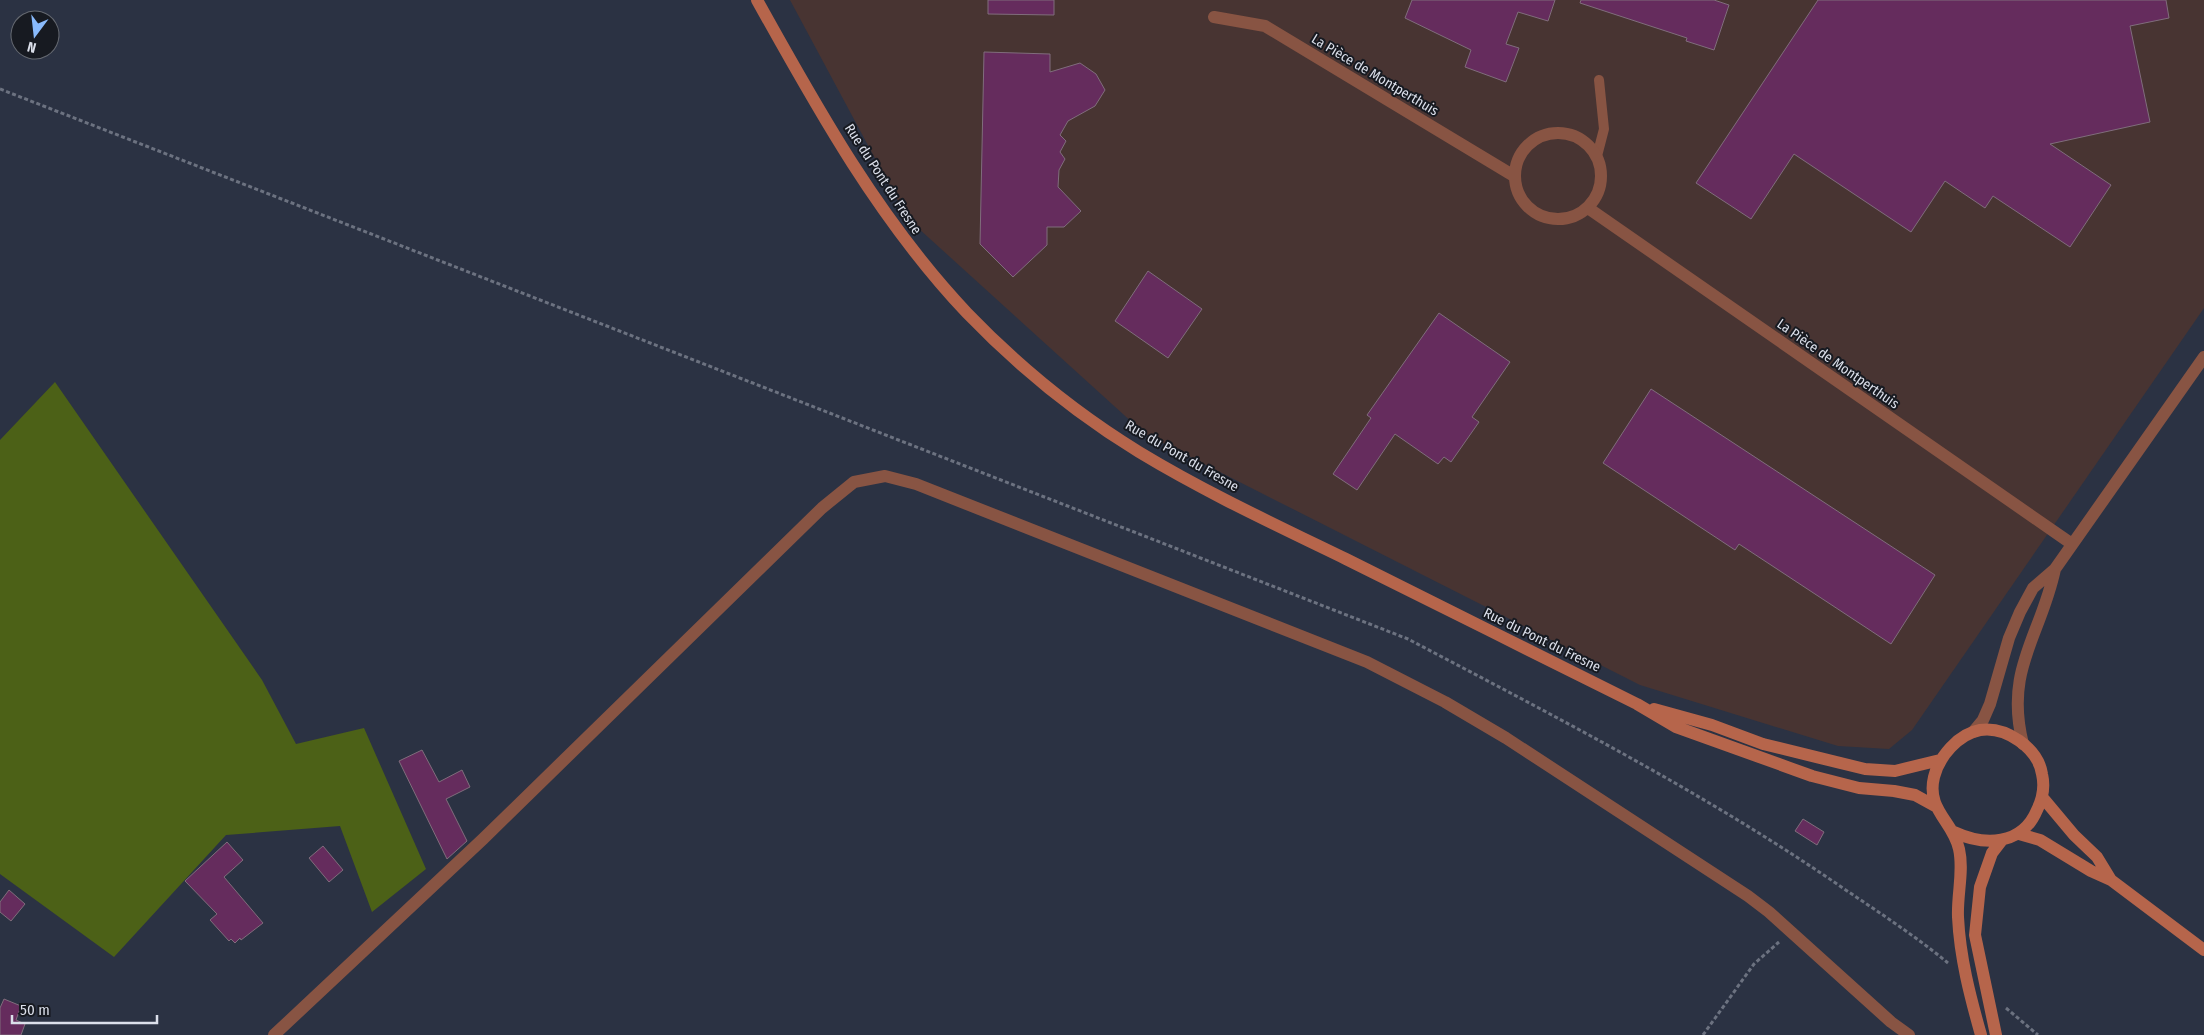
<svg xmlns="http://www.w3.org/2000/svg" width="2204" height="1035" viewBox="0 0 2204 1035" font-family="'Fira Sans Condensed',sans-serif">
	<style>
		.industrial { fill: #483432 }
		.green { fill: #4c6117 }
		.building { fill: #652c5d; stroke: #806d7c }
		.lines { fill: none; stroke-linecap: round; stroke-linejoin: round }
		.path { stroke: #6c7280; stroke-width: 3; stroke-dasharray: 4 2.5; stroke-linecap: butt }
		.service { stroke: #885443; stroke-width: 10 }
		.minor { stroke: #885443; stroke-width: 12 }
		.tertiary { stroke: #885443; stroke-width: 12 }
		.secondary { stroke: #b6654b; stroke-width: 12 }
		.labels { text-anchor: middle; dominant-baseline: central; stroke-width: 4; stroke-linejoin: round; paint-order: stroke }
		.street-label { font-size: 14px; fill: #dbdfea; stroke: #171a21 }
	</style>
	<rect width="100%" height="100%" fill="#2b3243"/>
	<path class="industrial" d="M790,0H2204V308L1912,730L1889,749L1838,746L1640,685L1145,434L907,218Z"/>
	<path class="green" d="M55,382L262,680L296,744L364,728L426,869L372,912L340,826L226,835L114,957L0,874V440Z"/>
	<path class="building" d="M988,0H1054V15L988,14Z
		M1412,0H1555L1548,21L1518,12L1506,44L1519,48L1506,82L1465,67L1471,50L1405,18Z
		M1581,0H1714L1729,5L1714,50L1686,41L1687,38L1580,3Z
		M1818,0H2166L2169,18L2130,26L2150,122L2050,144L2111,185L2070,247L1993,196L1985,208L1945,181L1911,232L1794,154L1751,219L1696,183Z
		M984,52L1050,54V72L1080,63L1096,74L1105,90L1095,106L1068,121L1060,135L1066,141L1060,152L1065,159L1059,170L1058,187L1081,211L1064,227H1047V245L1013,277L980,244Z
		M1148,271L1202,309L1168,358L1115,321Z
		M1439,313L1510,362L1472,417L1479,422L1451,462L1444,457L1438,464L1395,434L1357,490L1333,474L1371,418L1367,415Z
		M1651,389L1935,575L1891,644L1739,544L1735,550L1603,463Z
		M422,750L439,782L462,770L470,787L446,799L467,841L447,859L399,761Z
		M1803,819L1824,832L1817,845L1795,831Z
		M227,842L243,860L224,877L263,923L241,940L240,938L235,943L231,939L229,941L210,920L217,914L185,881Z
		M323,846L343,870L329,882L309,858Z
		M9,890L25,904L11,921L0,912V902Z
		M4,999L21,1006L16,1020L25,1024L21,1035H0V1008Z"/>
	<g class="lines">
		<path class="path" d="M0,89L1408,639C1554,716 1701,791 1837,884C1875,910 1913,934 1948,963
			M2006,1008L2038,1035
			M1703,1035L1754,964L1779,942"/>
		<path class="service" d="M1597,156L1604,129L1599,80"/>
		<path class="minor" d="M1214,17L1265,26L1514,176
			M1515 176a43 43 0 1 1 86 0a43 43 0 1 1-86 0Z
			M1588,208L2072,544
			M1973,732L1983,720L1990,704L2009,638L2020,612L2033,588L2055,569L2204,357
			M2023,744C2004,669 2041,636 2055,569"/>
		<path class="tertiary" d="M274,1035L483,839L822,508L854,482L885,476L916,484L1367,662L1445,702L1506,738L1748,896L1769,912L1891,1022L1909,1035"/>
		<path class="secondary" d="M757,0C818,110 880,221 967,313C1018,366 1077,414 1139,452C1205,492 1276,525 1346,559C1443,607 1540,656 1637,704L1676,727L1812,776L1859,788L1894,791L1915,795L1935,806
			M1654,709L1712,725L1763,744L1865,769L1895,771L1940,760
			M2043,798L2074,835L2097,857L2111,880
			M1954,832C1984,846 2022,846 2037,810C2043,798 2045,787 2042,774C2038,748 2006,726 1980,730C1958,734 1939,757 1934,777C1926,810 1953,821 1959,849C1964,871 1957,894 1958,917C1960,958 1970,996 1981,1035
			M2019,834L2040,840L2091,871L2111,880L2204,950
			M1996,1035L1975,935L1980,887L1992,853L2002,840"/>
	</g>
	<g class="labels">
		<g class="street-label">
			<text transform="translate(1375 75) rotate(31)">La Pièce de Montperthuis</text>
			<text transform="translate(883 179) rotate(57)">Rue du Pont du Fresne</text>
			<text transform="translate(1838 364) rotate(35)">La Pièce de Montperthuis</text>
			<text transform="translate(1182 456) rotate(30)">Rue du Pont du Fresne</text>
			<text transform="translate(1542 640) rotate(26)">Rue du Pont du Fresne</text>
		</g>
	</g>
	<g transform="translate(35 35) rotate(195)"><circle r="24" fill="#171a21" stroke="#656971"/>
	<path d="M0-4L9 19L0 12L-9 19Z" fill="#89bafc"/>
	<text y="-8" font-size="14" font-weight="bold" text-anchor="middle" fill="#dbdfea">N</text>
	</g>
	<path d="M12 1015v8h145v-8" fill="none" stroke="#dbdfea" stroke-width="2.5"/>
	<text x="20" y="1015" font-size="15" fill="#dbdfea" stroke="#171a21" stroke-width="4" paint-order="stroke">50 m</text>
</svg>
